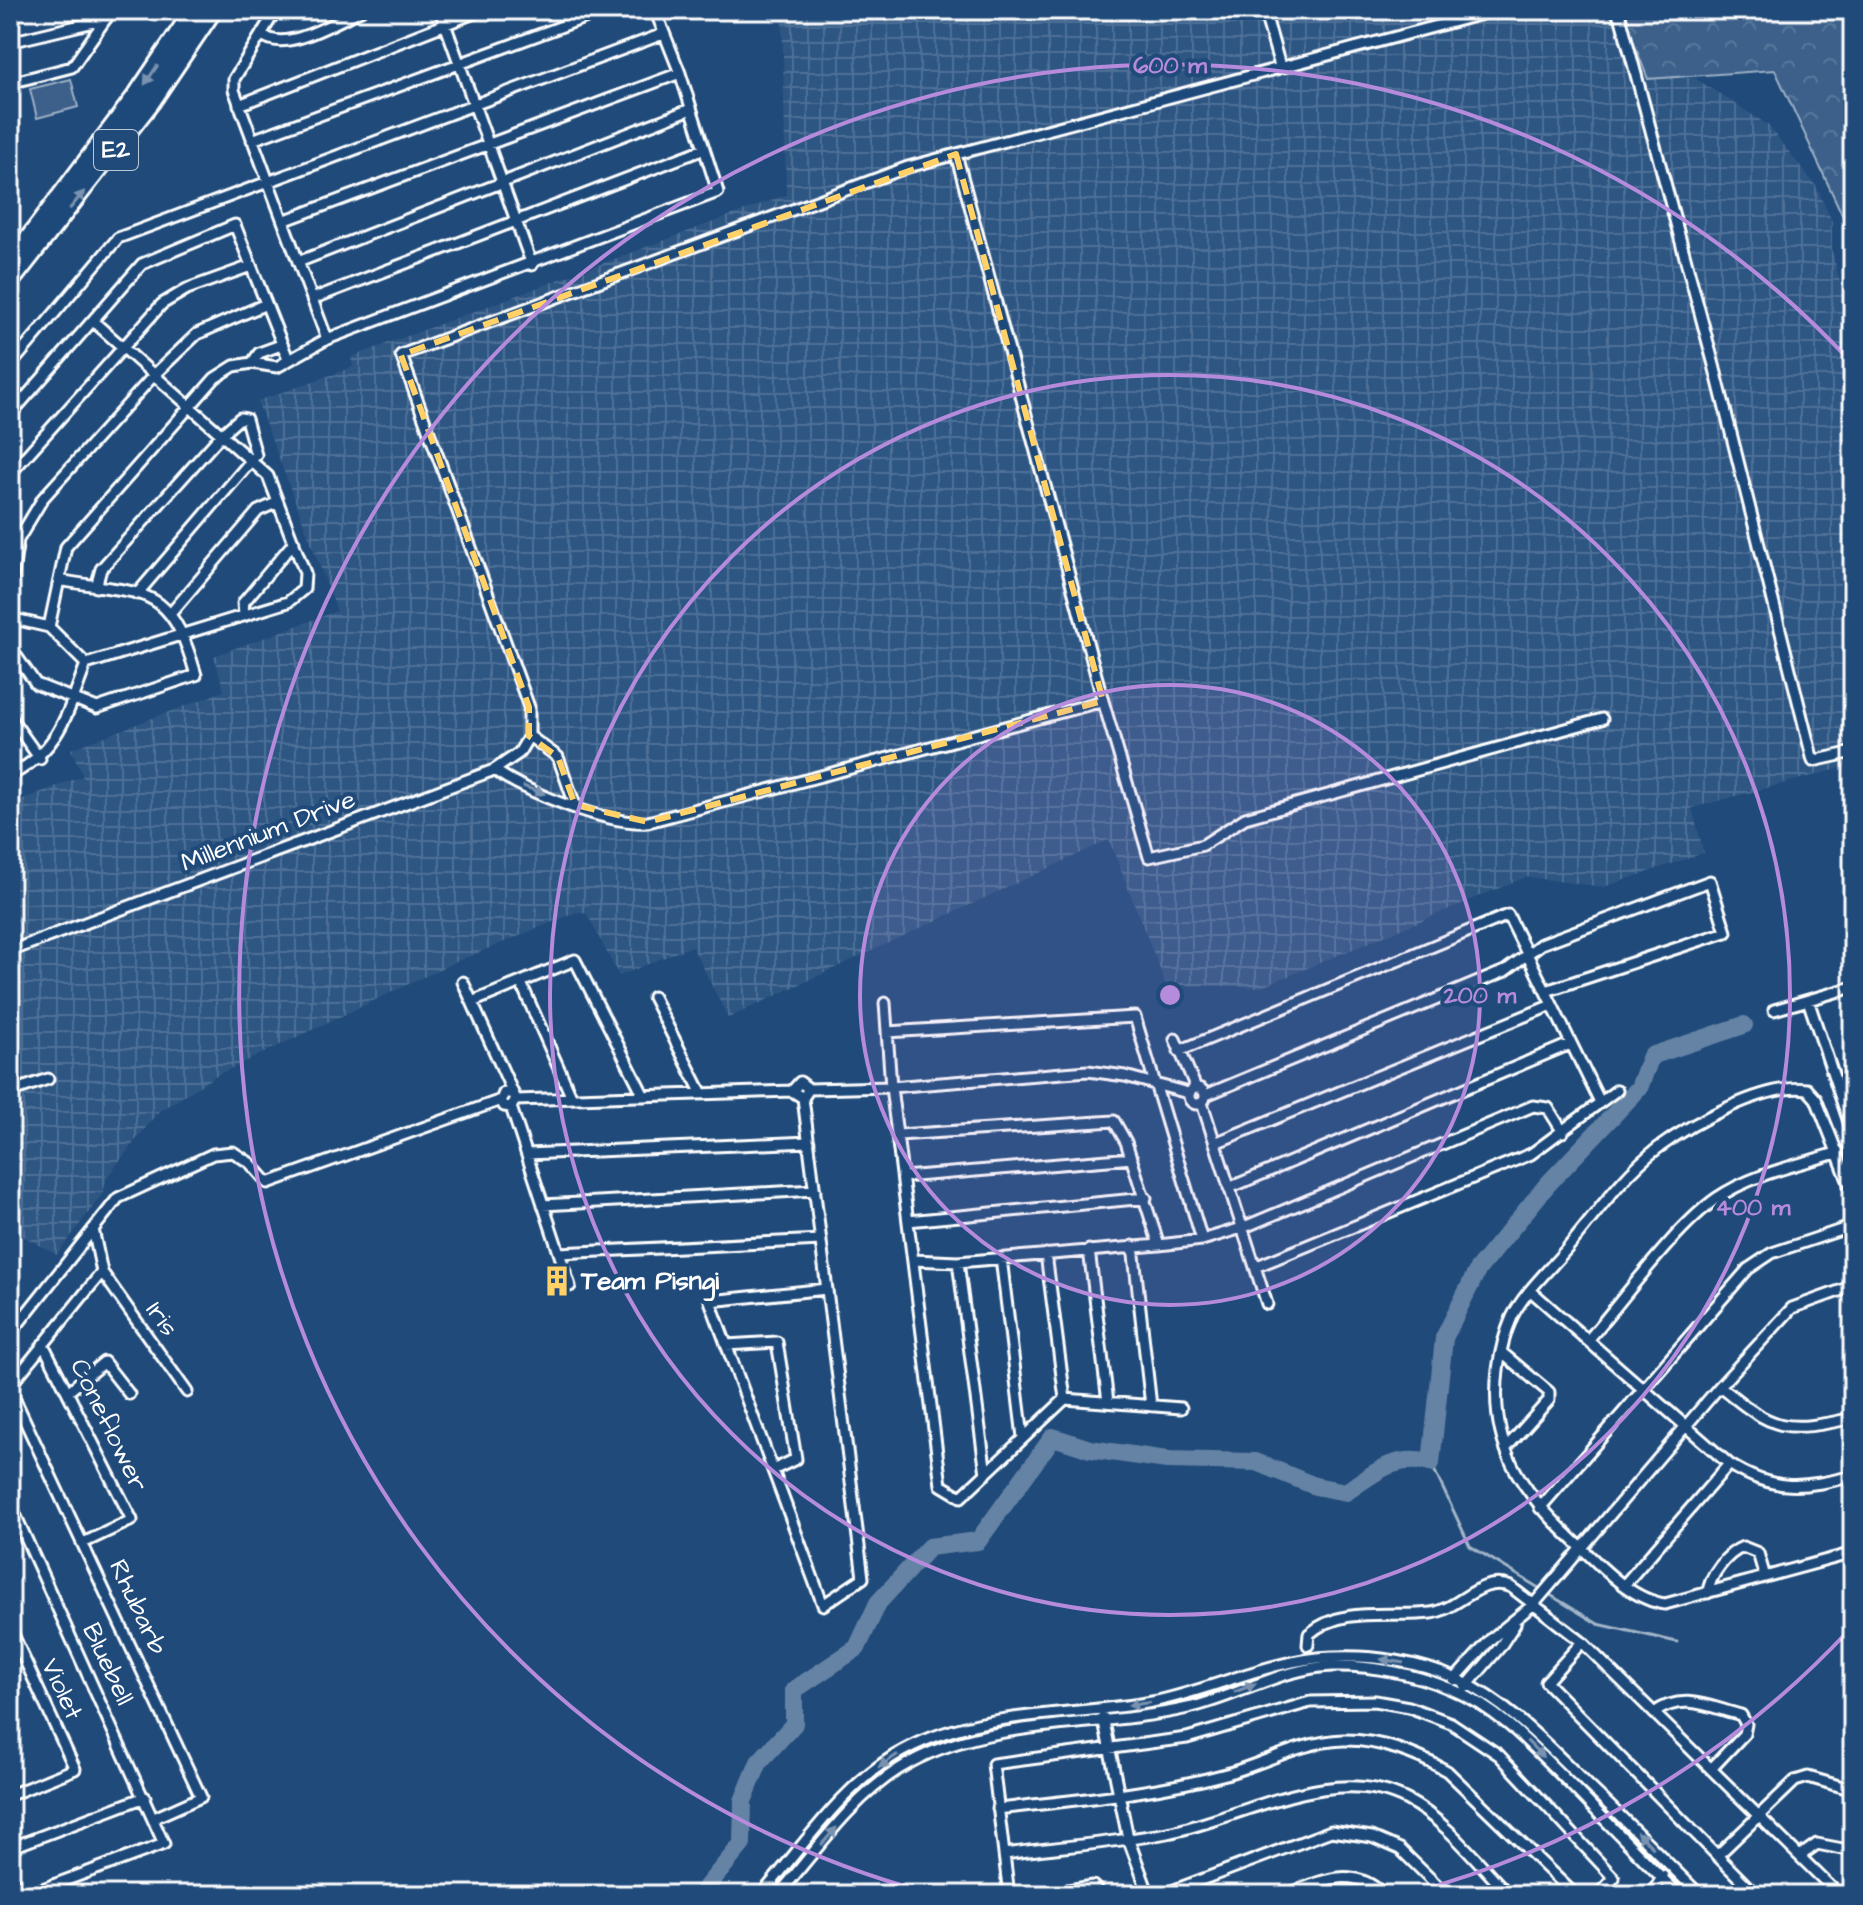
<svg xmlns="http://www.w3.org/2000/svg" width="1863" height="1905" viewBox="0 0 1863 1905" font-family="'Architects Daughter',sans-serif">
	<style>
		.industrial { fill: url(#industrial-grid) }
		.forest { fill: url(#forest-crowns); stroke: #9eb0c5; stroke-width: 2 }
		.pitch { fill: #3c618b; stroke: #9eb0c5; stroke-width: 2 }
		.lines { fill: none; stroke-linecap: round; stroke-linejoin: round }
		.stream { stroke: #a3b5c8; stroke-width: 3 }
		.river { stroke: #6583a4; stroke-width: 18 }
		.minor-casing { stroke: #fff; stroke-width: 15 }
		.motorway-casing { stroke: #fff; stroke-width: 22 }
		.minor { stroke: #1f4a7a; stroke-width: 9 }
		.motorway { stroke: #1f4a7a; stroke-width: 16 }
		.oneway { fill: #7992af }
		.marked { fill: none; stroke: #ffd166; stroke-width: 6; stroke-dasharray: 16 10; stroke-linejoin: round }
		.ring { fill: none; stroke: #b68bdc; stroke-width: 4 }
		.labels { text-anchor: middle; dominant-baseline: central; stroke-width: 8; stroke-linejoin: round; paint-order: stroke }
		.shield { fill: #1f4a7a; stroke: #bcc9d7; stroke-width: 2 }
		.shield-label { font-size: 24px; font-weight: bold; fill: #fff }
		.street-label { font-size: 26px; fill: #fff; stroke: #1f4a7a }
		.poi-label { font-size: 26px; font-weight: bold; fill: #fff; stroke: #1f4a7a; text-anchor: start }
		.centre { fill: #b68bdc; stroke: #1f4a7a; stroke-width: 4 }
		.ring-label { font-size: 24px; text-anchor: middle; font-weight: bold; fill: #b68bdc; stroke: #1f4a7a; stroke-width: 8; stroke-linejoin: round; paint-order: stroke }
	</style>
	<defs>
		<pattern id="industrial-grid" width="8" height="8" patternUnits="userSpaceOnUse" patternTransform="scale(2)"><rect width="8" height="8" fill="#2e5683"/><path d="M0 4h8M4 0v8" fill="none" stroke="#4d6f96"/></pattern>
		<pattern id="forest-crowns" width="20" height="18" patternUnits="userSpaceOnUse" patternTransform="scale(2)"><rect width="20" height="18" fill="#3c618b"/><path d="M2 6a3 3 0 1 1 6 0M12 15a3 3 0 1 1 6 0" fill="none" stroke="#59799c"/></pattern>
	</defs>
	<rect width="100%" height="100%" fill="#1f4a7a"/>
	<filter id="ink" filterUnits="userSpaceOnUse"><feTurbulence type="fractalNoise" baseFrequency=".0125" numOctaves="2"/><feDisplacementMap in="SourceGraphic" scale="16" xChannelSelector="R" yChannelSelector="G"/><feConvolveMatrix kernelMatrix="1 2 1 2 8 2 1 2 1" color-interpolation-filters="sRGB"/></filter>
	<g filter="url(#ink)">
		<path class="industrial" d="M782,10H1621L1648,78H1695L1768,125L1816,186L1832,221V251L1853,331V765L1692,808L1704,853L1604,887L1526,877L1262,987L1166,985L1109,840L728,1018L692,946L619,976L587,914L577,912L451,964L215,1076L158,1112L107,1177L103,1193L57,1255L10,1229V804L83,776L71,749L224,691L214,656L337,611L257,401L353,367L351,357L786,195Z"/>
		<path class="forest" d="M1621,10H1853V238L1775,70L1648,79Z"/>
		<path class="pitch" d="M71,79L78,107L37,118L30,89Z"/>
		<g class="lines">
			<path class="stream" d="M1431,1463L1470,1546L1598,1624L1677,1642"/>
			<path class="river" d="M700,1895L742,1844L743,1801L759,1762L794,1724V1690L857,1648L878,1603L929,1547L978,1541L1053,1437L1090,1449L1167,1460L1256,1462L1315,1486L1346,1492C1376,1472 1394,1454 1431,1463L1444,1338L1478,1269L1547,1185L1639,1088L1651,1056L1744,1025"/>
			<g class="minor-casing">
				<path id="minor" d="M276,10L234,79V90L327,339
					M440,10L532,265
					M1264,10L1280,66
					M1615,10L1621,19L1714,365L1813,761L1853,752
					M657,16L670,10
					M262,34C283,55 337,21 361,10
					M10,42L106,19
					M10,83L72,67L112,10
					M239,105L482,10
					M252,140L606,10
					M956,154L1103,701L1149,857L1203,845L1245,818L1602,719
					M283,221L680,73
					M298,262L691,109
					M312,299L704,149
					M252,363L259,353L281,345
					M10,366L118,238L663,34
					M10,415L142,264L235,225L288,359
					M10,474L162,304L187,289L251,266
					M96,587L101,569L222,434L240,418L246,419L256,455L137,594
					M10,591L18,540L43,498L155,374L197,334L266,304
					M171,613L258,511L278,502
					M244,616L243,603L294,542
					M10,618L49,627L86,664L288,602L304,589L305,573L268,476L93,321
					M49,627L66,547L215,378L234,366L252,363L277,367L327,339L718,192L680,73L655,10
					M10,647L36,684L97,708L196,675C169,580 145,596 59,580
					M10,717L40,759
					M529,736V707L401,355L908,167L1497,10
					M529,736L558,757L575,805
					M494,770C528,793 607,825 648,822L1103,701
					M10,776C60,749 67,714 86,664
					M10,951L494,770L519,753L529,736
					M463,982L513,1093
					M521,983L572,1098
					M653,997L702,1094
					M1808,1000L1853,1134
					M472,1002L575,960L644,1096
					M885,1003L891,1087L941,1485L961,1497L1065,1399L1181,1408
					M1774,1010L1853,987
					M887,1032L1135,1017L1202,1240
					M1175,1039L1196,1088
					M1179,1051L1508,915L1600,1102
					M1189 1096a8 8 0 1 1 16 0a8 8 0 1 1-16 0Z
					M809,1089L891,1087L1088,1071L1125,1076L1188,1093
					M10,1092L48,1079
					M1206,1095L1505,971L1541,944L1710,881L1726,932L1546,991
					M803,1098L863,1578L823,1605L710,1301L827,1289
					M516,1100L792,1091L803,1098L809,1089L800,1082L792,1091
					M1202,1103L1267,1304
					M511,1107L570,1286
					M898,1135L1114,1121L1126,1142L1159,1245
					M1215,1143L1552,1005
					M527,1154L809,1142
					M903,1177L1132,1158
					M1229,1188L1570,1044
					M1853,1193L1816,1099L1807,1089C1765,1083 1692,1123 1658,1148C1622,1175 1594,1217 1565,1251C1547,1272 1524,1293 1512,1317C1505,1333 1500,1353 1498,1370C1489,1445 1520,1490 1572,1539C1597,1562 1630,1600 1665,1604L1853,1553
					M543,1205L815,1190
					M908,1221L1146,1198
					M93,1229L102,1272L187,1392
					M1133,1246L1151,1406
					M1089,1250L1108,1402
					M559,1253L821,1240
					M1046,1254L1065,1399
					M1001,1258L1023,1437
					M913,1260L958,1262L1159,1245L1202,1240L1242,1228L1533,1106L1548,1108L1563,1132
					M958,1262L986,1474
					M1255,1267L1531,1154L1617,1090
					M1531,1291L1729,1464C1775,1493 1803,1488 1853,1476
					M10,1334L118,1198L213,1154L233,1152L250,1163L268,1183L501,1100L504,1093H513L516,1099L511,1107L504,1106L501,1100
					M1588,1340C1624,1299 1674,1228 1717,1198C1752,1174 1799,1165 1839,1152
					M43,1344L132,1520L83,1543
					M726,1345L777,1342L796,1459L773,1470
					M1501,1352L1549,1392V1400L1506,1448
					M10,1386L102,1272
					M1720,1386C1774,1431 1784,1433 1853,1418
					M10,1389L201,1797L154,1818
					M69,1391L104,1362L129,1394
					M10,1503L164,1844L26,1895
					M1540,1508L1748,1269L1772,1253L1853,1226
					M1625,1584L1729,1464
					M1708,1593C1709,1576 1727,1553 1743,1547L1758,1553L1765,1577
					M10,1628L75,1769L10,1795
					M1582,1642L1546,1682L1756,1895
					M1308,1645L1309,1634C1343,1605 1390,1618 1431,1613C1460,1609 1481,1574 1511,1587L1582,1642L1839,1895
					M1454,1680L1491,1639L1534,1604L1720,1386L1792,1308L1853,1286
					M1465,1688L1500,1647L1515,1624
					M1654,1713C1683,1692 1709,1707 1741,1715L1746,1724L1744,1734L1711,1769
					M1103,1717L1128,1838L1149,1895
					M998,1809C1074,1800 1152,1794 1226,1774C1266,1763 1300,1742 1343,1740C1378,1739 1417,1754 1447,1771L1575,1895
					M10,1848L145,1797
					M1004,1854C1058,1847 1113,1843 1167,1833C1241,1819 1333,1761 1407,1800C1447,1821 1478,1863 1509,1895
					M1717,1856L1795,1781L1808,1777L1853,1790
					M1800,1856L1817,1844L1853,1851
					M10,1873L18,1895
					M761,1895C802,1848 840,1789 894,1756C973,1708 1064,1718 1152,1702C1213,1690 1270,1659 1333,1657C1374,1655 1419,1662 1457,1679C1509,1703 1548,1746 1588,1785C1626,1821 1663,1858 1700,1895
					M778,1895C815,1852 851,1799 899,1769C984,1716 1093,1730 1188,1708C1237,1697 1281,1668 1333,1666C1372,1665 1415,1674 1451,1689C1500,1709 1536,1750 1573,1787C1608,1823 1643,1859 1679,1895
					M1009,1895L993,1764L1187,1738L1310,1702L1375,1701L1409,1707L1451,1723L1499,1755L1614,1878L1598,1895
					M1055,1895V1892L1093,1886L1101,1895
					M1161,1895L1331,1831L1372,1837L1400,1849L1447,1895
					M1286,1895C1322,1881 1352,1864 1384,1895
					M1645,1895L1653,1892L1663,1876"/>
			</g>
			<g class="motorway-casing">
				<path id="motorway" d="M10,263L138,93L194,10
					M10,282L151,102L213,10"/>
			</g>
			<use href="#minor" class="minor"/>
			<use href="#motorway" class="motorway"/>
		</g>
		<defs><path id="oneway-solid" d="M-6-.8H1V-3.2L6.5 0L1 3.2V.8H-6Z" transform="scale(2)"/></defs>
		<g class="oneway">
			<use href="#oneway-solid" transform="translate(151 75) rotate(124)"/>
			<use href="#oneway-solid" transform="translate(77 200) rotate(-51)"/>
			<use href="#oneway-solid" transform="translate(534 790) rotate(20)"/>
			<use href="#oneway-solid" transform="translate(1392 1661) rotate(-171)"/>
			<use href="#oneway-solid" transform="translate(1245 1688) rotate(-21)"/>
			<use href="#oneway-solid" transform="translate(1139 1704) rotate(172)"/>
			<use href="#oneway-solid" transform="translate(1535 1749) rotate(45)"/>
			<use href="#oneway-solid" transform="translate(888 1761) rotate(146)"/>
			<use href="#oneway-solid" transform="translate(829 1836) rotate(-49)"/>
			<use href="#oneway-solid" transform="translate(1645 1840) rotate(-136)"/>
		</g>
	</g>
	<path class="marked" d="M956,154L1103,701L648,822L575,805L558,757L529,736V707L401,355Z"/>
	<circle cx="1170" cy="995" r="310" fill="#b68bdc" fill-opacity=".12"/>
	<g class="ring">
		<circle cx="1170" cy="995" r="310"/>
		<circle cx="1170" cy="995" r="620"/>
		<path d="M1850 1629A930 930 0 0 1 1411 1893M929 1893A930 930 0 1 1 1850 361"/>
	</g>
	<defs>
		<g id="building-bare" transform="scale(2.4)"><path d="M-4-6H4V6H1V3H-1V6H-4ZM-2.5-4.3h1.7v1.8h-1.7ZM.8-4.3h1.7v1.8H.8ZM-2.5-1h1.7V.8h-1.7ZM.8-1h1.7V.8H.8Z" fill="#ffd166" stroke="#1f4a7a" stroke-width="2.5" paint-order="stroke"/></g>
	</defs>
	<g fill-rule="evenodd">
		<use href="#building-bare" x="557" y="1281"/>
	</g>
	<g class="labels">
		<rect class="shield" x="94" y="130" width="44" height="40" rx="6"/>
		<g class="shield-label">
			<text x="116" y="150">E2</text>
		</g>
		<g class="street-label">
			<text transform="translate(268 831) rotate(-21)">Millennium Drive</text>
			<text transform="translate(162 1319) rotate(55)">Iris</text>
			<text transform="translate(109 1425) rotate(64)">Coneflower</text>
			<text transform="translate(138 1607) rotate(65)">Rhubarb</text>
			<text transform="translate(108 1664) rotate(65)">Bluebell</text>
			<text transform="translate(62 1689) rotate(65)">Violet</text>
		</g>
		<g class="poi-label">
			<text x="581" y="1281">Team Pisngi</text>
		</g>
	</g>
	<circle cx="1170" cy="995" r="12" class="centre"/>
	<g class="ring-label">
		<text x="1170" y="73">600 m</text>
		<text x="1480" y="1003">200 m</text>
		<text x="1753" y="1215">400 m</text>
	</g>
	<rect width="1863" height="1905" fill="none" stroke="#1f4a7a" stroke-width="40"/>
	<rect x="20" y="20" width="1823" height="1865" fill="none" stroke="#fff" stroke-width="3" filter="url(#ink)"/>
</svg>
